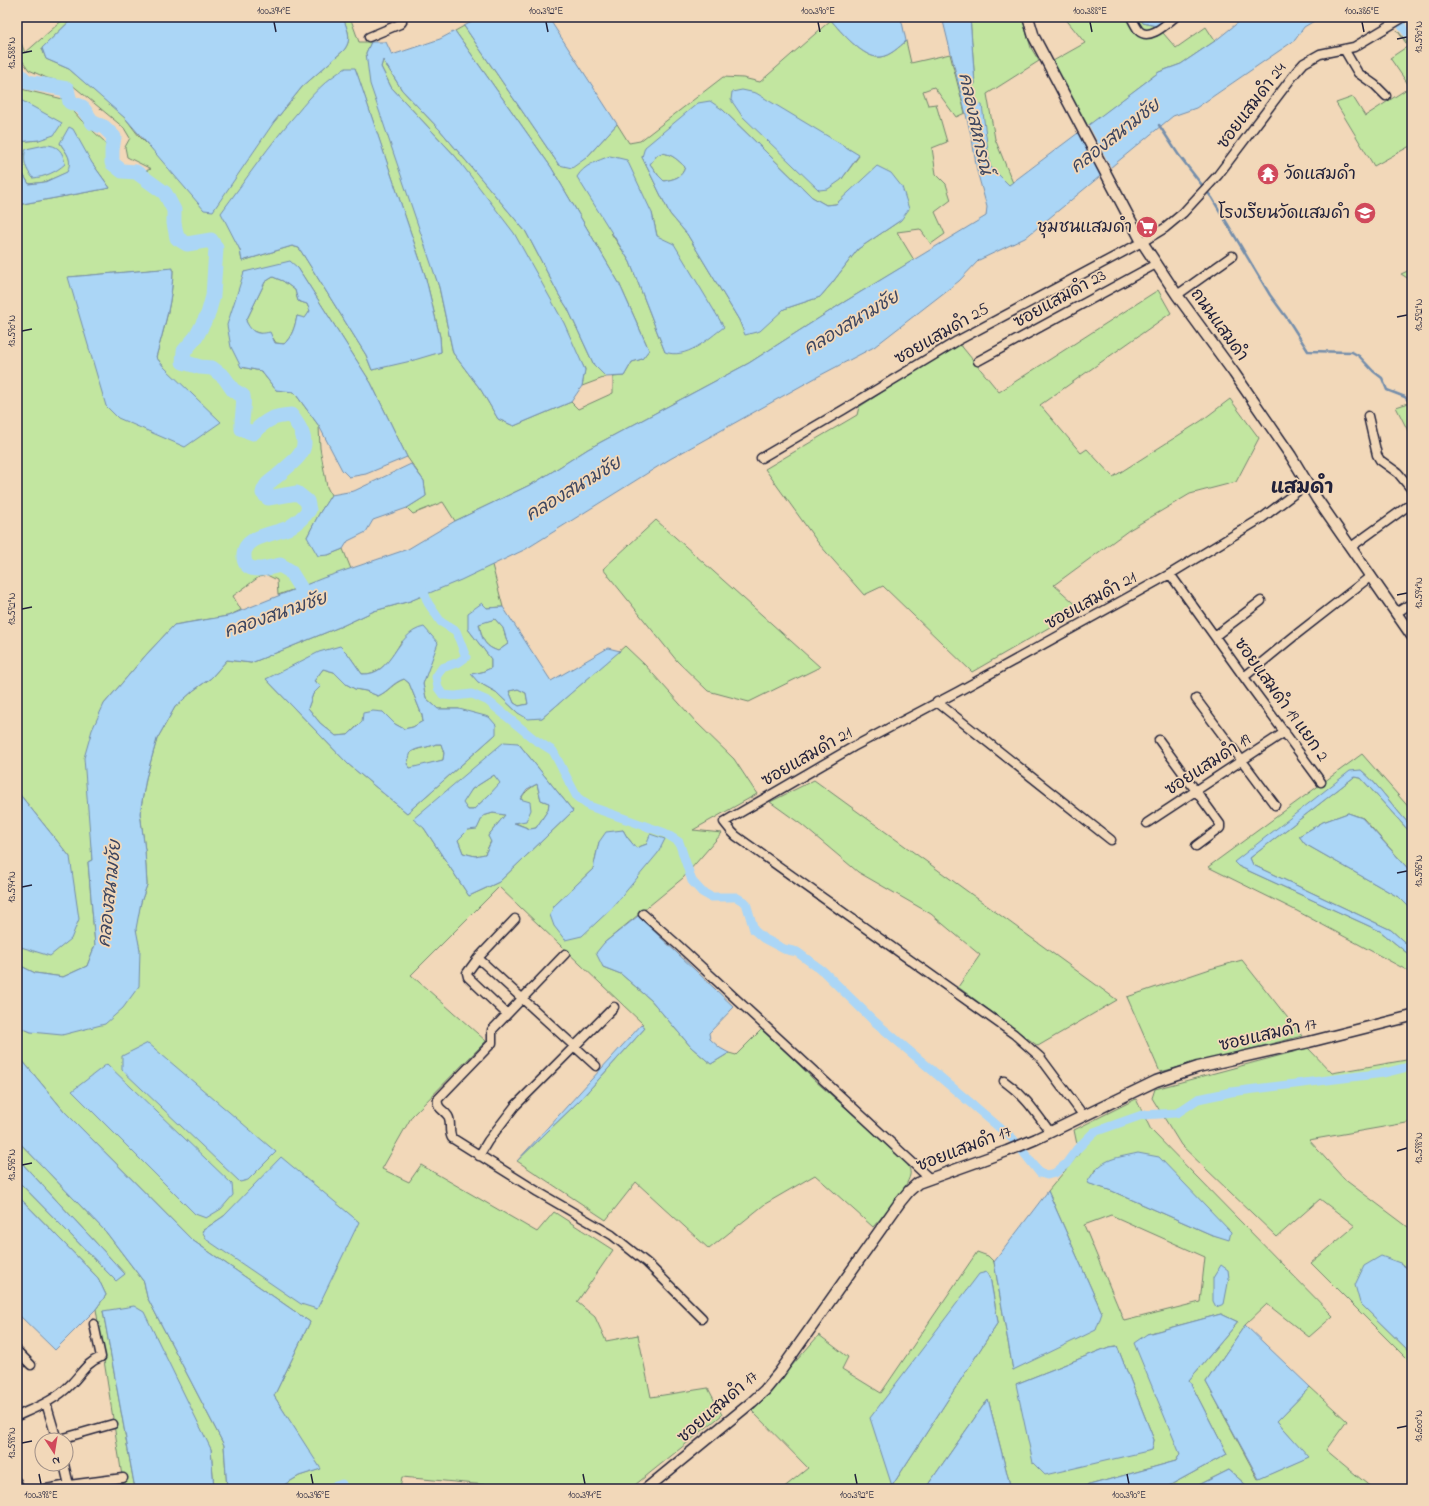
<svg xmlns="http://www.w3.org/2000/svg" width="1429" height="1506" viewBox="0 0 1429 1506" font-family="'Indie Flower','Playpen Sans Thai',sans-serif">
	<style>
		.green { fill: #c2e6a0; stroke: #72846e; fill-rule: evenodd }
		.water { fill: #abd6f6; stroke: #748eab; fill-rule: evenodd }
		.pier { fill: #f2d8b9 }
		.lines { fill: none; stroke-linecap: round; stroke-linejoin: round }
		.stream { stroke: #748eab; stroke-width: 2.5 }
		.canal { stroke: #abd6f6; stroke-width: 9 }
		.river { stroke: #abd6f6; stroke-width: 15 }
		.minor-casing { stroke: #22223b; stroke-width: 11 }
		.tertiary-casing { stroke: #22223b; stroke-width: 13 }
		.minor { stroke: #f2d8b9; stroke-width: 8 }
		.tertiary { stroke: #f2d8b9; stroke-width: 10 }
		.ticks { fill: none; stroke: #22223b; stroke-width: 1.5 }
		.labels { text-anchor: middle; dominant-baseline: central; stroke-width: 3.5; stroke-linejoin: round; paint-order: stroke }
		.street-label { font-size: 17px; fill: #22223b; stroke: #f2d8b9 }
		.poi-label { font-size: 17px; fill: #22223b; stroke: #f2d8b9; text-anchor: end }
		.water-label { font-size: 18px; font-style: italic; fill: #3d4660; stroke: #f2d8b9 }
		.quarter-label { font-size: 19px; font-weight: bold; fill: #22223b; stroke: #f2d8b9 }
		.neatline { fill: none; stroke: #22223b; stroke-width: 1.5 }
		.ticks-label { font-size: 10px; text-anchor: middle; fill: #22223b }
	</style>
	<rect width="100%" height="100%" fill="#f2d8b9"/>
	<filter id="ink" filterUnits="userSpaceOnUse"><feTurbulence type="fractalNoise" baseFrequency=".025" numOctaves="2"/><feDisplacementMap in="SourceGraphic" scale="8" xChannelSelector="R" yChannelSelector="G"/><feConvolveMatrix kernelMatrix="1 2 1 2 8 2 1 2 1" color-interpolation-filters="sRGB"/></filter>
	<g filter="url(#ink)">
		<path class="green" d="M66,17H74L42,48L46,59L69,69L110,104L126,119L139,136L153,150L274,122L302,87L344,50C353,38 347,30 343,17H350L359,42H371L366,53L439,287L453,353L481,390L498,419L514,426L571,402L578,409L613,393V377L624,376L632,362L642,359L649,350L619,283L551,167L455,31L464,26L559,165L586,158L617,124L629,143L640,141L723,77L743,78L760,82L831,20C840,31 864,59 880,57C890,56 899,47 906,41L911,63L950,54L965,113L956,117L934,87L923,91L928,105L936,104L947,142L932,148L936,174L946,184L951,200L935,212L945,234L931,244L920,229L897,232L914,260L841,304L749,363L588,449L536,482L455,521L443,502L413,514L407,508L426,496L424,481L407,457L371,383L298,268L244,272L241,367L261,371L276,390L294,392L319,426L320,448L327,487L331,495L319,514L307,537L328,555L343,549L351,569L278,595L277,580L267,575L259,577L233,596L241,610L228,616L174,625L146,655L104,704L91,841L92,860L88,862L95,945L87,966L63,977L35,973L17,964V933L21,947L70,857L17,791V205L110,188L92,163L60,143C67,154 73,159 68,172L45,182L29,184L21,171L19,155L17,154V142L39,140L21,100L17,98V85L21,89L63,99L81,120L105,142L114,172L127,177L151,169L127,157L125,147L130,138L124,128L71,84L47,78L29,70L17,53V32L25,53ZM355,68L425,275L440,337L441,352L372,370L366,355L299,248L292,246L242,261L240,250L234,235ZM723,110L812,197L826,205L836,204L850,192L901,220L858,249L832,283L820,297L784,309L745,334L739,320L687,234L670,214L642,157ZM841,144L859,156L841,180ZM652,213L657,236L665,352L630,262L611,233ZM163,269H173C173,299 164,329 156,357L164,367L69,277Z
			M970,17H1022L1031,48L1039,61L987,94L995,139L1013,183L1009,185L990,166L969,88L975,84Z
			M1064,17H1140L1143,23L1157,26L1176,48L1206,27L1215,41L1181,64L1159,72L1088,126L1067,90L1053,61L1085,43Z
			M1397,30L1408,43L1412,42V148L1410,146L1374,166L1336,103L1353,97L1365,116L1410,87L1390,58L1408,46Z
			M383,60L402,90L440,130L526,232L559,295L568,309L594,365L606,377L582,386L585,369L456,157L391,87L381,67Z
			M662,153C672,154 678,160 685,167C682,178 674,179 664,181L658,175L650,164L657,155Z
			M1412,269V281L1401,274Z
			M273,277L283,281L295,290L298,301L307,304L310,311L305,319L297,316C295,326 292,337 284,344L276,343L273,338L250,330L246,321L265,282Z
			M1158,290L1171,313L1040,405L1081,453L1087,449L1113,477L1201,421L1230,399L1259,438L1236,482L1190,494L1129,530L1054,585L1081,609L972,672L883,586L864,595L819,544L765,469L857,415L859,407L959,343L999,392Z
			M1412,402V439L1396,407Z
			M656,520L820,667L749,702L708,691L677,661L603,569Z
			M492,565L503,607L487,608L468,629L491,659V668L482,672L472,674L478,682L496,692L518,713L542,718L625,646L645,665L696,722L734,759L757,794L693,830L722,833L683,878L604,943L603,967L621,974L651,1000L691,1047L711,1064L729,1053L736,1055L763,1028L813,1079L905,1160C908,1165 911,1170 910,1175C908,1187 882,1217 873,1227L815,1175L765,1204L709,1249L636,1182L606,1220L517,1161L580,1100L645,1028L642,1023L499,887L411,975L486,1041L412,1116L382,1169L409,1182L421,1165L537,1232L554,1212L613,1250L577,1302L595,1317L606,1341L638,1335L651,1397L708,1388L722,1415L630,1489H528L402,1477L400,1489H277L299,1476L320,1469L274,1396L310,1322L192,1240L64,1111L17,1054V1026L31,1032L140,950L135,929L141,902L147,885L145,850L140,813L146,778L157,739L175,707L194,690L211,678L227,660L251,663L342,626L374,611L410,601ZM401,642L437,643L423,684L426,698L438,709H459L496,734L407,813L348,764L266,679L348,654L362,674C382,675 392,657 401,642ZM518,743L573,811L499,882L469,896L424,828ZM623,830L627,837L636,848L647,844L554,906L593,869L599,842ZM346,1212L359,1222L202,1231L224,1216Z
			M495,619L503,628L508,644L498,651C483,646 482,638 479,623Z
			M323,669L334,672L346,684L355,689L366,691L378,696C389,691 392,684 404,679L409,683L422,715L423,721L413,727L404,729L395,724L383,712L362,721L348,735L336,736L320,723L308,708L313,694L321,686L314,681Z
			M518,689L526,693L528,704L519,706L514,703L509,691Z
			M436,744H441L444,753L443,760L411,769L407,764L410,753C418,747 428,748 436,744Z
			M1362,754L1412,811V827C1394,809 1380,786 1361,770L1238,866L1380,931L1412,957V973L1297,911L1208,867Z
			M494,775L501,783L488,796L473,810H468L462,803L472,789Z
			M1354,777L1361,778L1409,831L1412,836V873L1363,818L1348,813L1323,822L1299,836L1305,844L1400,898L1412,910V949L1391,930L1253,865L1250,858Z
			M814,780L1117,1000L1038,1046L958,987L980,955L931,914L858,872L802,825L770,802Z
			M537,784L541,800L549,803L548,810L536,828L530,829L513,822C518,804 519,794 537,784Z
			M493,813L505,815L488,836L491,841L485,854L475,856L463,853L458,840L468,830L477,828L483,816Z
			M1242,960L1302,1036L1160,1072L1127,997L1210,969Z
			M1308,1048L1332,1073L1412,1059V1122L1309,1140L1344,1179L1412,1230V1272L1400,1263L1360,1303L1412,1354V1364L1311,1263L1355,1226L1320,1199L1277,1237L1181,1145L1152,1098L1155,1089Z
			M1136,1099L1151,1130L1333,1316L1309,1337L1267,1304L1245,1325L1206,1382L1258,1479L1308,1457L1277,1421L1310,1387L1347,1421L1326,1450L1373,1489H1240L1246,1485L1229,1470L1191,1489H1163L1227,1454L1189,1380L1238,1322L1221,1314L1147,1334L1180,1454L1176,1461L1075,1489H1011L988,1399L925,1489H782L808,1468L752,1411L819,1335L848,1357L842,1369L881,1393L977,1252L988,1256L994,1262L1013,1370L1102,1313L1048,1191L1079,1154L1074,1130ZM1095,1170L1229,1239L1210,1234L1112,1191L1088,1183ZM1111,1215L1205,1257L1200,1302L1124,1321L1084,1225ZM987,1272L990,1277L998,1322L892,1486ZM1117,1346L1154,1440L1152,1450L1016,1384L1109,1347Z
			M17,1140L106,1232L144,1282L147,1297L224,1445L227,1489H214L211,1449L103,1311L135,1489H124L96,1309L106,1295L98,1278L17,1195V1180L115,1280L125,1274L17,1158Z"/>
		<path class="water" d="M74,17H343C347,30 353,38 344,50L302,87L274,122L213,211L204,210L126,119L69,69L46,59L42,48Z
			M481,17H548L617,124L586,158L572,168L559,165L464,26Z
			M834,17H898L902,22L906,41C899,47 890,56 880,57C864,59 840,31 831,20Z
			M942,17H970L975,84L969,89L973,102L982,105L990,166L1009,185L1159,72L1181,64L1215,41L1245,17H1321L1304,27L1295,40L1196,108L1173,116L1025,238L979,260L959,281L874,347L817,377L670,459L526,549L461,580L410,601L374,611L342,626L251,663L227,660L211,678L194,690L175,707L157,739L146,778L140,813L145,850L147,885L141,902L136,929L140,950L139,986L123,1008L105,1024L62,1035L31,1032L17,1026V964L35,973L63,977L87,966L95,945L88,862L92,860L84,758L92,730L104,704L146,655L174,625L228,616L323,578L408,549L455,521L536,482L588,449L749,363L841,304L986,216L987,207L977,171L972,139Z
			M1140,17H1171L1157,26L1143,23Z
			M455,31L551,167L619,283L649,350L642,359L632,362L624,376L606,377L594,365L568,309L559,295L526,232L440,130L402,90L383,60L381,67L391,87L456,157L514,233L564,323L585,370L582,386L571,402L514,426L498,419L481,390L453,353L439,287L370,84L366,53L371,42H386L392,55L440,39Z
			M346,68H355L359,79L425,275L440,337L441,352L411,361L372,370L366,355L299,248L292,246L242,261L240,250L221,213C246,179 270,144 297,113C311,96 326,79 346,68Z
			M742,90L756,93L859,155L841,180L828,189L819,190L742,116L731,100L732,92Z
			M17,98L62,123L54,135L39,140L17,142Z
			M710,101L723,110L812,197L826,205L836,204L877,166L891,173L902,187L909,209L901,220L858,249L832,283L820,297L784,309L760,331L745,335L739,320L687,234L670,214L642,157L645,147L698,103ZM662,153C672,154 678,160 685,167C682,178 674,179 664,181L658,175L650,164L657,155Z
			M69,127L73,129L92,163L110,188L17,205V154L19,155L21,171L29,184L45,182L67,172C73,159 67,154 60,143Z
			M45,145C58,145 63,151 65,164C56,172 45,177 33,178C26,170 22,160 26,149Z
			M610,156L627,160L652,213L657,236L674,244L724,327C708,339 686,360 665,352L630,262L577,177C584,165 597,161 610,156Z
			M290,261L298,268L371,383L407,457L366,474L349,477L342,470L319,426L294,392L276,390L261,371L241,367L231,347L227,325L244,272ZM273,277L283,281L295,290L298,301L307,304L310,311L305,318L297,316C295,326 292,337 284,344L275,343L270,332C257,335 252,333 246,321L265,282Z
			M173,268C173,299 164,328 156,357L164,367L221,422L185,447L118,418L106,406L68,277Z
			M411,464L424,481L426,496L407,508L373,520L366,532L348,541L343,549L328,555L318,556L307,537L319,514L331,495L354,491Z
			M482,603L487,608L503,607L551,681L608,648L620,651L542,718L528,719L518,713L496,692L478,682L471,674L482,672L491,668V659L468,629V613ZM495,619L503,628L508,644L498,651C483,646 482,638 479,624ZM518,689L526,693L528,704L519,706L514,703L509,691Z
			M424,627L438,643L423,684L426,698L438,709H459L489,717L496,725V734L407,813L348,764L266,679L319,652L340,646L348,654L362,674C394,676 394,633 424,627ZM323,669L334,672L346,684L355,689L366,691L378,696C389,691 392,683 404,679L409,683L422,715L423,721L413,727L404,729L395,724L383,712L373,711L363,713L362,722L348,735L336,736L320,723L308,708L313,694L321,686L314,681ZM436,744H441L444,753L443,760L410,768L407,764L411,752C418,747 428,748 436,744Z
			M504,742L518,743L573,811L499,882L469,896L424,828L413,819ZM494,775L500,783L488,796L473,810H468L463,803L472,789ZM537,784L541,800L549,803L548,810L536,828L530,829L514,823L526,821L531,810L530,802L520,799L527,789ZM493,813L505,815L488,836L491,842L485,854L475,856L463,853L458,840L468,830L477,829L483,816Z
			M1361,770C1380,786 1394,809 1412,827V836L1409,831L1361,778L1354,777L1250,858L1253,865L1391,930L1412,949V957L1380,931L1238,866L1234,862L1350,771Z
			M17,791L70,857L79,919L71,939L50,956L21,947L17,933Z
			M1348,813L1362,818L1412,873V910L1400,898L1305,844L1299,836L1323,822Z
			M623,830L627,837L636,848L647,844L650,834L665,839L658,853L612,908L582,936L565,940L554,926L550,915L554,906L593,869L599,842L606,832Z
			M638,916L734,1007L709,1033L710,1039L720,1048L729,1053L711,1064L691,1047L651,1000L621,974L603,967L596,953L604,943Z
			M642,1024L645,1028L580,1100L517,1161Z
			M148,1043L276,1152L248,1180L240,1182L122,1070V1056Z
			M17,1054L64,1111L192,1240L310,1322L274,1396L321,1469L299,1476L277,1489H227L224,1445L147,1297L144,1282L106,1232L17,1140Z
			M107,1064L232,1184L233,1195L221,1209L206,1218L195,1214L72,1091Z
			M1138,1153L1159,1157L1231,1232L1229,1240L1210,1234L1112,1191L1087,1183C1101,1158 1112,1159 1138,1153Z
			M281,1157L359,1222L317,1309L301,1304L207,1240L202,1231L224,1216Z
			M17,1158L125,1274L116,1281L17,1180Z
			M1048,1191L1102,1313L1096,1330L1013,1370L994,1262Z
			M17,1195L98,1278L106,1295L96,1309L55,1350L17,1313Z
			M1381,1256L1400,1263L1412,1272V1354L1360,1303L1355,1285L1364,1266Z
			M1221,1265L1228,1270L1229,1278L1224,1304L1216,1307L1213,1301V1278Z
			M987,1272L990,1277L998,1322L892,1486L870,1418L979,1274Z
			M134,1306L144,1312L211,1449L214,1489H135L103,1311Z
			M1221,1314L1238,1322L1189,1380L1227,1454L1163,1489H1075L1176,1461L1180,1454L1134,1343L1147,1334Z
			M1245,1325L1310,1387L1277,1421L1309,1457L1259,1479L1206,1382Z
			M1117,1346L1154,1440L1152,1450L1045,1475L1033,1463L1016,1384L1109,1347Z
			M988,1399L1011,1489H925Z
			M1229,1470L1246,1485L1240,1489H1191Z"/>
		<path class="pier" d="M1088,124L1112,169L1103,176L1078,131Z"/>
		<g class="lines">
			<path class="stream" d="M1159,125L1178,154L1212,198L1270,295L1289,321L1308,351L1352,352L1359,356L1373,371L1382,378L1387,390L1405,397L1412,405"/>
			<path class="canal" d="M1402,26L1412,39
				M421,584L428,603L441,622L456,631L466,657L459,662L442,668L436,677L438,688L443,695L455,696L472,694L488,701L534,739L553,751L577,797L589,806L665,833L679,842L692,881L702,892L711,897H736L746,903L754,930L763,938L784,949L797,952L823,971L874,1021L1013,1139L1040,1173L1047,1175L1055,1173L1066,1164L1077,1149L1094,1132L1142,1115L1177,1113L1198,1099L1231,1092L1384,1073L1412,1066
				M326,1489L342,1484"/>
			<path class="river" d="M17,72L27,82L67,89L70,102L82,107L93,123L104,127L114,137L112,150V163L122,171L136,172L165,193L174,210V223L177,238L187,244L211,240L216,248L213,296L208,314L196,337L184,351L183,362L200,367L212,368L224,377L233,390L243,396C245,407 241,417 242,429L253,433C266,420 273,416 291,415C316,448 302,454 276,477C269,482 265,485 263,493L268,498L297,493L307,501L309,510C303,518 297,523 288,528C275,534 244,536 244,555C243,576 268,568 280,565L290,571L311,605"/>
			<g class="minor-casing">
				<path id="minor" d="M1131,17C1133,21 1136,27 1139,31C1150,41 1167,23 1175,17
					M369,37L400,24L402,22V17
					M1344,49L1358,73L1375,85L1386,96
					M1177,295L1232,256
					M978,361L1156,264
					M1368,416L1377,455L1380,460L1398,473L1412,490
					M761,458L843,410L957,341L1142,242L1165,228L1183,213L1218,175L1296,72L1304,63L1320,54L1354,47L1404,17
					M1351,547L1412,503
					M1170,574L1251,687L1321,782
					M1396,613L1412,603
					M1215,636L1261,601
					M1244,677L1293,637L1371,576
					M1196,699L1275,805
					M937,702L1111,840
					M1159,740L1220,824V828L1196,846
					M1147,823L1285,732
					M643,914L679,946L929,1178
					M565,954L492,1030V1043L438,1099C436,1108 444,1110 448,1116C452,1122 448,1131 452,1138L538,1192L612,1235L647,1263L702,1318
					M478,958L596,1066
					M507,1014L468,977L467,973L478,958L515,919
					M1004,1081C1026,1097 1034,1110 1050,1132
					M1083,1115L1040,1057L1014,1034L736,836L732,832L724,822L853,747L959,691L1170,574L1262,518L1307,484
					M479,1156L488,1141L515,1106L614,1007
					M17,1351L31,1365
					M46,1403L57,1440
					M17,1416C37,1407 56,1400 71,1384C82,1373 86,1363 101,1357L94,1324
					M57,1440L113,1424
					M64,1464L69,1485
					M17,1482L19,1489
					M46,1489L69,1485L123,1478"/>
			</g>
			<g class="tertiary-casing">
				<path id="tertiary" d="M1028,17L1034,37L1142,242L1177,295L1234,373L1291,456L1317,499L1412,636
					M646,1489L752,1402L765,1390L779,1373L900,1202L909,1191L918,1183L1007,1151L1036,1139L1156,1081L1198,1067L1309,1042L1412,1016"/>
			</g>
			<use href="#minor" class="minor"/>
			<use href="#tertiary" class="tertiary"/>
		</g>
	</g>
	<path class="ticks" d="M274,22L276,32M546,22L548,32M818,22L820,32M1090,22L1092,32M1362,22L1364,32M1397,39L1407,37M22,53L32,51M1397,317L1407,315M22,331L32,329M1397,595L1407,593M22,609L32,607M1397,873L1407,871M22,887L32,885M1397,1151L1407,1148M22,1165L32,1163M1397,1428L1407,1426M22,1443L32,1441M39,1474L41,1484M311,1474L313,1484M583,1474L585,1484M855,1474L857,1484M1127,1474L1129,1484"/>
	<defs>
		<g id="temple-disc" transform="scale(1.15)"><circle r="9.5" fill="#d1495b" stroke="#f2d8b9"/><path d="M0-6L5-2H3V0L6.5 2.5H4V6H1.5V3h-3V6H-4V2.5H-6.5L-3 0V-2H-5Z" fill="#fff"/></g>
		<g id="school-disc" transform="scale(1.15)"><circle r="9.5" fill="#d1495b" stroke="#f2d8b9"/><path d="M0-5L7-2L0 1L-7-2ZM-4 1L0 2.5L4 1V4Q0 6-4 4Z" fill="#fff"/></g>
		<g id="supermarket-disc" transform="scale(1.15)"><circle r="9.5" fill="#d1495b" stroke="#f2d8b9"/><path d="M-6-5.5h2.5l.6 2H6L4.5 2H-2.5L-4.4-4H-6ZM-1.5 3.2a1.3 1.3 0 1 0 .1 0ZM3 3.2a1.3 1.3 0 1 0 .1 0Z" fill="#fff"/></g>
	</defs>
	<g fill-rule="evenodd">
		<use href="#temple-disc" x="1268" y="174"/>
		<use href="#school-disc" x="1365" y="213"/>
		<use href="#supermarket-disc" x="1147" y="227"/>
	</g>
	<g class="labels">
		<g class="street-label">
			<text transform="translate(1252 106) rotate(-53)">ซอยแสมดำ 24</text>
			<text transform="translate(1060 299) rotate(-29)">ซอยแสมดำ 23</text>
			<text transform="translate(1219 325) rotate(54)">ถนนแสมดำ</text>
			<text transform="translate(942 334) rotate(-30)">ซอยแสมดำ 25</text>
			<text transform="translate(1091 601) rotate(-29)">ซอยแสมดำ 21</text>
			<text transform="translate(1281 700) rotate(54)">ซอยแสมดำ 19 แยก 2</text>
			<text transform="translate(807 757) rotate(-30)">ซอยแสมดำ 21</text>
			<text transform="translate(1208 765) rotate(-33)">ซอยแสมดำ 19</text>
			<text transform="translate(1268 1035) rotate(-13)">ซอยแสมดำ 17</text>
			<text transform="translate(964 1149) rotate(-21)">ซอยแสมดำ 17</text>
			<text transform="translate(718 1407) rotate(-41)">ซอยแสมดำ 17</text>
		</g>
		<g class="poi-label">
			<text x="1284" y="174" text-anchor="start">วัดแสมดำ</text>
			<text x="1350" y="213">โรงเรียนวัดแสมดำ</text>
			<text x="1132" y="227">ชุมชนแสมดำ</text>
		</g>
		<g class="water-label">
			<text transform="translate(974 124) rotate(78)">คลองสหกรณ์</text>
			<text transform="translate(1116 137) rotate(-38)">คลองสนามชัย</text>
			<text transform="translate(852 324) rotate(-31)">คลองสนามชัย</text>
			<text transform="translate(574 490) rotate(-31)">คลองสนามชัย</text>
			<text transform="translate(276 616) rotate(-19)">คลองสนามชัย</text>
			<text transform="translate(111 894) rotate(-84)">คลองสนามชัย</text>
		</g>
		<g class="quarter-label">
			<text x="1302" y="488">แสมดำ</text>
		</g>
	</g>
	<rect width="1429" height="1506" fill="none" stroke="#f2d8b9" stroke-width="44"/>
	<g transform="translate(54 1452) rotate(168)"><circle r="19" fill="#f2d8b9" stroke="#9f8f87"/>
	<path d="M0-3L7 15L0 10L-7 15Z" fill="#d1495b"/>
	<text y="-6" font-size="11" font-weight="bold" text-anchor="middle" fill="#22223b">N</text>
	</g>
	<rect x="22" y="22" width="1385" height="1462" class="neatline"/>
	<g class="ticks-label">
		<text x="274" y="14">100.394°E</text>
		<text x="546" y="14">100.392°E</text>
		<text x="818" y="14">100.390°E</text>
		<text x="1090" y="14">100.388°E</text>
		<text x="1362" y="14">100.386°E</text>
		<text transform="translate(1418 37) rotate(-90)" y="4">13.590°N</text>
		<text transform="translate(11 53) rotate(-90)" y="4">13.588°N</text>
		<text transform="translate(1418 315) rotate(-90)" y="4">13.592°N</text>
		<text transform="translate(11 331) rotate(-90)" y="4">13.590°N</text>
		<text transform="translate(1418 593) rotate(-90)" y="4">13.594°N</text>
		<text transform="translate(11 609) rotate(-90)" y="4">13.592°N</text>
		<text transform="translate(1418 871) rotate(-90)" y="4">13.596°N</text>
		<text transform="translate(11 887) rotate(-90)" y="4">13.594°N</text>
		<text transform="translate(1418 1148) rotate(-90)" y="4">13.598°N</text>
		<text transform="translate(11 1165) rotate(-90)" y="4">13.596°N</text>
		<text transform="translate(1418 1426) rotate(-90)" y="4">13.600°N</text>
		<text transform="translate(11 1443) rotate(-90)" y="4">13.598°N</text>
		<text x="41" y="1498">100.398°E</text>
		<text x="313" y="1498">100.396°E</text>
		<text x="585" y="1498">100.394°E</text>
		<text x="857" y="1498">100.392°E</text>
		<text x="1129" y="1498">100.390°E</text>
	</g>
</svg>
